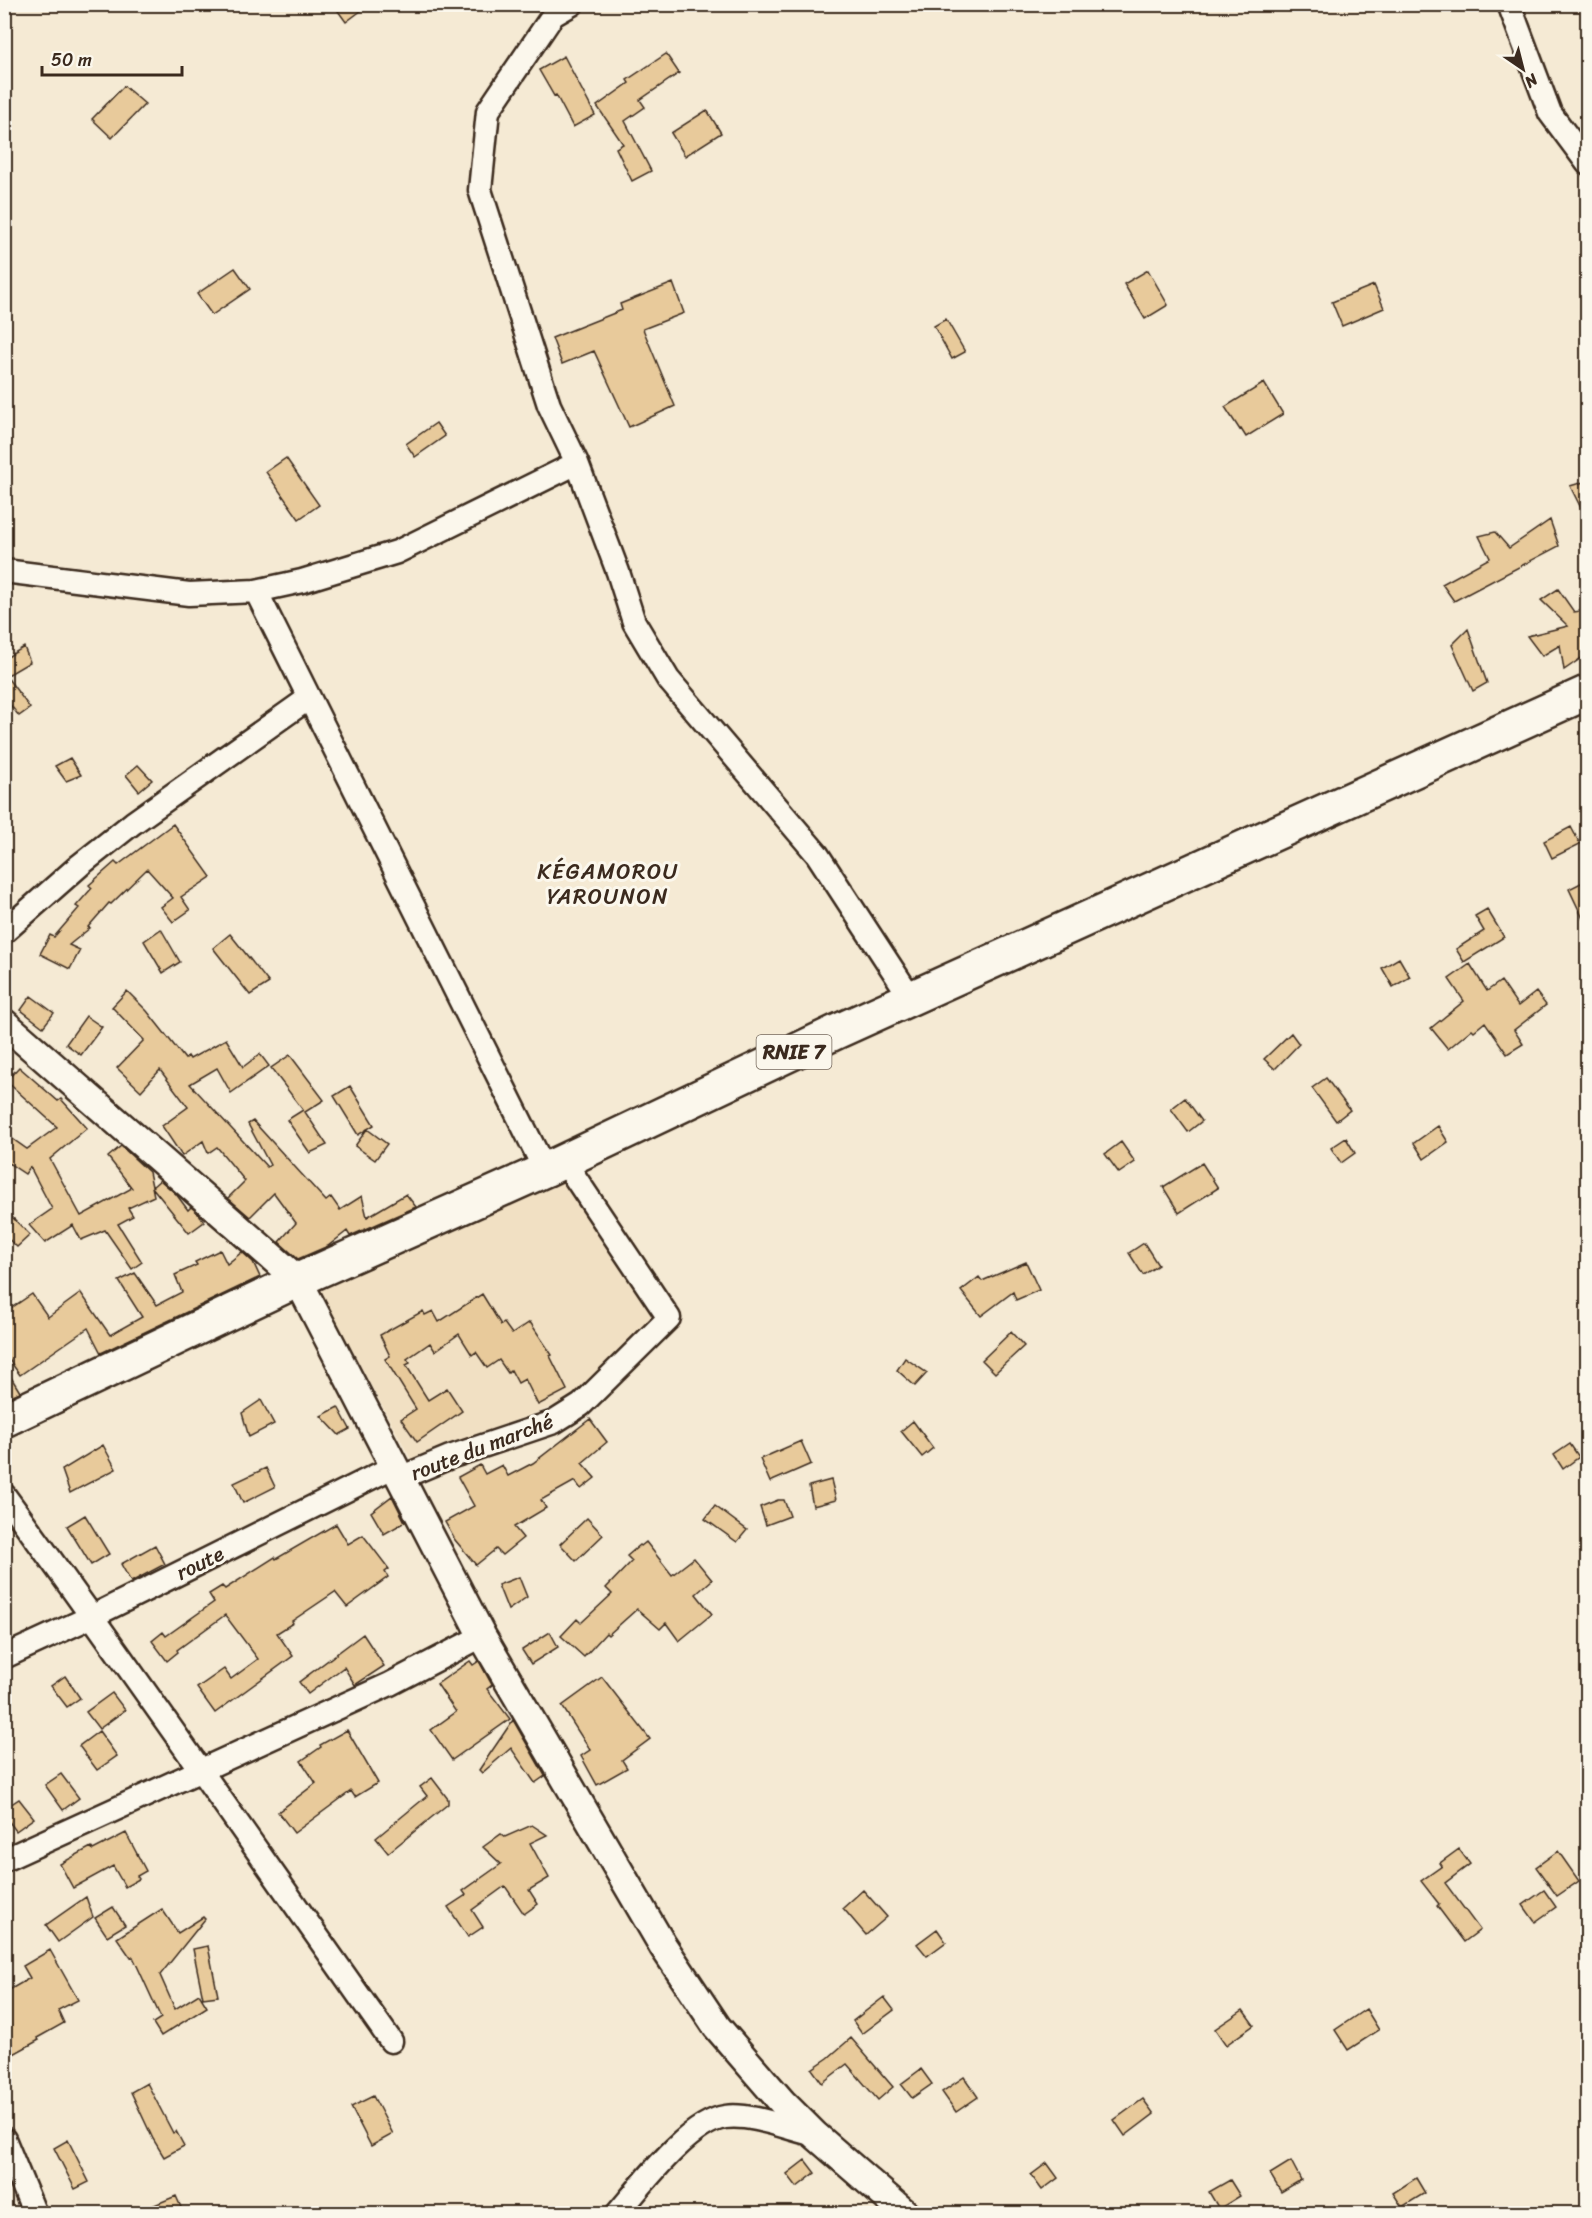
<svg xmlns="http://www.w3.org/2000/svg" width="1592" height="2218" viewBox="0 0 1592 2218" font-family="Sriracha,sans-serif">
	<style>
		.built { fill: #f1e0c3 }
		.building { fill: #e8ca9b; stroke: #3b2a1e; stroke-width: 1.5 }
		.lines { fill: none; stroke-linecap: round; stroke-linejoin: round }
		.minor-casing { stroke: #3b2a1e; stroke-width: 27 }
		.tertiary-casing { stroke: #3b2a1e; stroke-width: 32 }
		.primary-casing { stroke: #3b2a1e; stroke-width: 38 }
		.minor { stroke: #fbf7ec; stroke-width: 22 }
		.tertiary { stroke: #fbf7ec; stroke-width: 27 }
		.primary { stroke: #fbf7ec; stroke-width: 33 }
		.labels { text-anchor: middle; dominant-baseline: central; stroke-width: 6; stroke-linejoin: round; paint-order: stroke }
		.shield { fill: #fbf7ec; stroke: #75685c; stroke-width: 1.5 }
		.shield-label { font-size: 20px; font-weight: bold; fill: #3b2a1e }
		.street-label { font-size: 21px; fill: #3b2a1e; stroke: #fbf7ec }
		.neighbourhood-label { font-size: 22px; letter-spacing: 1.5px; fill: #3b2a1e; stroke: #fbf7ec }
	</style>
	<rect width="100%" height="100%" fill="#f5ead4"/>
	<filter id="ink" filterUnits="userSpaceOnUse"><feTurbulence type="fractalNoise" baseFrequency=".0167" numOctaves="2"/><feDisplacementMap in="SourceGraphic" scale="12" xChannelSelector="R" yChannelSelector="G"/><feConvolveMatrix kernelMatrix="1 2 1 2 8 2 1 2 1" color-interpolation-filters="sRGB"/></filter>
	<g filter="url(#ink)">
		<path class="built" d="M562,1175L653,1317L580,1390L557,1405L411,1459L316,1284Z"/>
		<path class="building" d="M333,4H370L346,22Z
			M666,54L679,73L640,100L645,107L625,121L651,171L632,181L616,148L623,144L597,106L629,83L627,80Z
			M564,56L595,115L573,127L556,95L554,96L539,70Z
			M124,86L145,104L112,138L92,119Z
			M707,110L721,133L685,156L671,133Z
			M235,268L250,289L212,315L197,294Z
			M1148,270L1168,305L1145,319L1124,284Z
			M673,283L684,313L643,329L675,406L629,427L594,351L562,364L552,338L622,310L620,304Z
			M1374,285L1384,308L1342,326L1332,302Z
			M946,319L965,352L952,359L934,326Z
			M1264,383L1283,414L1246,437L1241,429L1240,430L1225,407Z
			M436,423L445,436L415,457L406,444Z
			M286,458L319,505L299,519L266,472Z
			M1587,481V520L1570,486Z
			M1550,520L1559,546L1454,601L1442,584L1490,558L1479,536L1495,532L1509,548Z
			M1558,589L1574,612L1587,610V654L1564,670L1560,645L1542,656L1527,636L1568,626L1541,600Z
			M1468,629L1487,683L1473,691L1452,645Z
			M24,647L30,662L6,676L30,708L19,716L4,697V659Z
			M70,758L81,775L66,781L55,766Z
			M138,765L152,780L139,791L126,775Z
			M173,824L211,877L181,897L190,910L173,922L161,907L173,898L147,869L111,904L109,903L88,927L90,928L69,945L80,950L70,969L40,954L50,935L54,937L79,908L76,906L92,888L89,885L115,862L118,865Z
			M1571,827L1580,844L1552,858L1544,841Z
			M1587,880V927L1569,889Z
			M1487,909L1504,937L1464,962L1456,949L1484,931L1475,916Z
			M161,929L180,962L163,973L144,941Z
			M230,934L269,983L250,995L213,948Z
			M1399,958L1410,977L1393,987L1382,968Z
			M1470,964L1487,991L1501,981L1518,1006L1536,992L1546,1005L1514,1030L1523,1044L1507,1054L1485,1022L1474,1031L1472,1029L1448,1049L1431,1028L1464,1001L1449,979Z
			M127,991L147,1011L185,1059L188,1056L190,1059L226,1039L243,1067L260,1054L269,1066L231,1093L217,1068L190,1084L267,1167L270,1165L248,1124L253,1121L326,1201L331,1197L340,1210L362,1196L367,1217L406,1194L416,1207L350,1236L347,1231L328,1246L298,1259L279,1242L296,1223L274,1193L250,1217L228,1198L245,1181L217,1147L208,1153L203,1141L182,1156L162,1126L188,1107L160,1070L141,1091L117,1068L144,1040L112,1007Z
			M31,996L54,1013L43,1027L21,1010Z
			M86,1016L102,1027L81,1055L66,1044Z
			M1291,1033L1299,1044L1275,1069L1264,1059Z
			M290,1055L324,1100L305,1112L327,1145L310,1153L287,1120L303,1110L271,1068Z
			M19,1067L58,1101L61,1099L87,1128L50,1159L81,1216L132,1188L108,1157L121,1146L149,1172L154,1196L128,1208L133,1216L118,1224L142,1262L132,1269L105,1230L81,1240L73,1225L45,1243L29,1225L52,1209L30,1167L25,1174L4,1160V1133L27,1149L57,1127L6,1081Z
			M1326,1078L1350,1110L1336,1121L1312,1088Z
			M350,1086L374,1125L358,1135L334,1096Z
			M1185,1098L1202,1121L1188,1132L1171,1109Z
			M1438,1126L1448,1142L1424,1159L1414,1143Z
			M367,1129L387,1144L375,1160L355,1146Z
			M1346,1138L1355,1153L1341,1163L1331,1148Z
			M1121,1142L1135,1162L1119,1173L1105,1154Z
			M1202,1163L1218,1188L1179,1213L1163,1187Z
			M160,1180L176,1194L188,1210L191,1207L196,1211L204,1222L189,1233L152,1187Z
			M4,1209L30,1235L17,1247L4,1235Z
			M1144,1243L1158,1265L1143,1275L1129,1253Z
			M220,1250L227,1264L242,1252L253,1262L260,1277L101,1353L88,1328L20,1375L4,1353V1313L32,1294L48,1317L81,1293L110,1335L142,1317L119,1281L135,1273L157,1305L182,1292L175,1275L197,1265L195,1262Z
			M1026,1262L1039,1290L1016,1300L1013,1292L981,1316L961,1291L979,1277L982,1281Z
			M482,1294L501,1325L504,1323L512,1334L530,1322L552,1355L550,1356L567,1390L538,1405L525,1379L518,1383L511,1370L508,1373L499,1360L487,1368L476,1352L472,1355L459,1334L435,1351L430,1343L407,1359L410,1363L406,1365L428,1400L447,1388L462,1411L417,1442L401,1419L416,1409L385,1359L390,1356L380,1335L423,1311L425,1315L433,1311L439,1322Z
			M1011,1332L1024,1346L995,1373L982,1360Z
			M905,1358L927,1373L915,1386L897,1370Z
			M4,1366L20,1392L6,1398L4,1395Z
			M261,1400L274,1424L249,1437L242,1413Z
			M338,1407L350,1429L339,1435L321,1416Z
			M590,1419L607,1442L582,1463L595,1478L581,1489L575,1481L541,1500L546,1508L514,1527L523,1538L502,1555L496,1549L476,1565L455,1540L445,1522L474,1506L458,1477L480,1465L485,1474L502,1465L508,1476L533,1463Z
			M913,1421L933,1448L922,1457L901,1431Z
			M801,1441L811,1464L770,1482L760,1459Z
			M1570,1444L1579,1457L1563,1469L1554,1455Z
			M103,1445L116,1469L70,1493L62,1470Z
			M266,1468L275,1487L243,1503L234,1483Z
			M831,1480L836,1500L813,1506L809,1486Z
			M392,1496L405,1522L384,1534L371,1512Z
			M778,1500H784L790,1516L766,1525L760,1507Z
			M715,1506L747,1530L737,1542L705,1519Z
			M85,1515L109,1554L91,1565L67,1526Z
			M587,1518L603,1535L576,1561L560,1544Z
			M336,1524L348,1544L363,1535L389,1569L385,1572L388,1577L347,1607L335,1592L292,1621L293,1623L277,1633L293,1656L215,1713L197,1688L224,1669L231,1679L258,1659L225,1615L177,1650L178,1652L167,1661L152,1641L163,1632L166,1636L214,1602L209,1594L222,1586L225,1589L275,1557L276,1559Z
			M646,1542L672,1575L694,1558L712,1580L696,1594L712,1614L679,1641L666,1623L660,1629L637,1609L608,1635L606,1633L584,1657L561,1636L577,1619L581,1623L612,1594L606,1588L632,1561L627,1556L640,1545L641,1546Z
			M155,1545L165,1564L131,1582L121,1564Z
			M519,1577L527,1597L508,1610L498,1585Z
			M550,1632L558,1647L531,1664L522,1650Z
			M363,1634L384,1666L355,1685L344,1667L308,1694L299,1682Z
			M470,1661L473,1665L479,1661L492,1685L487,1689L510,1719L452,1760L431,1730L456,1712L437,1684Z
			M65,1676L80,1698L67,1707L51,1686Z
			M602,1677L650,1739L622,1760L627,1768L597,1785L581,1756L590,1750L562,1706Z
			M112,1693L125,1710L99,1729L86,1712Z
			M513,1720L545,1776L535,1783L511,1748L482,1773L479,1770Z
			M347,1730L378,1783L355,1797L351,1791L294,1833L278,1812L316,1783L301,1761L321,1747L320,1745Z
			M99,1731L117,1756L97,1770L79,1746Z
			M61,1774L79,1798L63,1810L45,1785Z
			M432,1778L448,1799V1804L388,1853L376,1838L427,1796L420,1787Z
			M19,1799L34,1818L16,1831L4,1815V1809Z
			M532,1825L547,1835L530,1843L549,1878L529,1890L538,1904L524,1914L505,1886L472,1910L483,1927L468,1937L448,1907L466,1895L463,1891L501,1864L483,1847L501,1834L505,1837Z
			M126,1833L146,1871L137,1876L139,1879L125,1887L113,1866L73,1888L60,1864L91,1847L93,1850Z
			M1459,1849L1470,1864L1445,1883L1480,1930L1464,1942L1437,1906L1439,1904L1421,1881L1442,1866L1440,1863Z
			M1558,1851L1579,1881L1557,1896L1536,1867Z
			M863,1890L887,1917L866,1935L843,1908Z
			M1544,1890L1556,1907L1535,1922L1523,1905Z
			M86,1897L93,1917L58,1942L46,1925Z
			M113,1907L125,1925L107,1936L95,1918Z
			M162,1909L178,1933L203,1917L205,1919L160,1975L175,2009L199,1994L207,2007L161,2036L153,2023L161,2018L133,1957L131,1958L117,1938Z
			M937,1929L946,1942L927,1956L917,1944Z
			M208,1946L218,1996L203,1998L193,1949Z
			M50,1950L78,2000L58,2010L64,2023L37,2038L39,2040L10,2056L4,2046V1993L30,1978L23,1966Z
			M884,1997L894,2010L862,2034L853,2021Z
			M1366,2009L1379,2030L1348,2050L1335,2030Z
			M1243,2010L1254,2025L1226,2045L1215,2029Z
			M851,2038L893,2087L878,2100L847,2064L822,2083L812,2069L828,2058Z
			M921,2069L932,2084L912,2098L901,2084Z
			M964,2077L978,2097L956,2112L942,2092Z
			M147,2083L173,2133L176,2131L184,2146L164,2157L153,2139L131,2092Z
			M373,2096L393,2134L371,2146L351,2107Z
			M1143,2099L1154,2114L1125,2136L1114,2120Z
			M68,2140L89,2182L75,2189L54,2148Z
			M805,2160L815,2173L797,2187L787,2174Z
			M1291,2161L1301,2180L1281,2192L1270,2174Z
			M1047,2163L1058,2178L1042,2190L1031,2175Z
			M1416,2178L1425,2193L1402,2207L1393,2193Z
			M1230,2180L1240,2196L1219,2209L1209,2192Z
			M176,2196L184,2214H135V2213Z"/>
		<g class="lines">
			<g class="minor-casing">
				<path id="minor" d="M572,4L553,15L488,111L480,190L549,405L577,463L618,572L634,622L668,679L817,854L911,998
					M1509,4L1550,113L1588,164
					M4,571L189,594L256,591L302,581L397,552L577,463
					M256,591L545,1170
					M4,932L80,865L133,823L309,698
					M400,1478L450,1457L554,1422L581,1405L669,1318L564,1161
					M4,1495C136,1675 262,1859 391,2041
					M4,1657L93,1616L395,1466
					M4,1860L390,1684L482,1636
					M4,2139L35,2214
					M617,2214C641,2186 689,2122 725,2117C751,2113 789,2129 815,2135"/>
			</g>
			<g class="tertiary-casing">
				<path id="tertiary" d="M4,1023L298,1280L482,1636L663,1946L717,2027L782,2102L815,2135L906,2214"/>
			</g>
			<g class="primary-casing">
				<path id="primary" d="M4,1420L298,1280L545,1170L836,1032L1588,692"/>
			</g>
			<use href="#minor" class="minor"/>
			<use href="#tertiary" class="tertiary"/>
			<use href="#primary" class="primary"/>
		</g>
	</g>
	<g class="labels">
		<rect class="shield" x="756.5" y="1035" width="75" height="34" rx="4.5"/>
		<g class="shield-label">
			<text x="794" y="1052">RNIE 7</text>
		</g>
		<g class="street-label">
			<text transform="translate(482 1447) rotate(-21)">route du marché</text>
			<text transform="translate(200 1563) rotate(-26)">route</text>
		</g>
		<g class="neighbourhood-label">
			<text x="608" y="871">KÉGAMOROU<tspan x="608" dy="25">YAROUNON</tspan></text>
		</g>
	</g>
	<rect width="1592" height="2218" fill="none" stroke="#fbf7ec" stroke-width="24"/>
	<rect x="12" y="12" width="1568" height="2194" fill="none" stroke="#3b2a1e" stroke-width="2" filter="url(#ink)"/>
	<g transform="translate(1523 69) rotate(145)" stroke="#fbf7ec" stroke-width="4.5" paint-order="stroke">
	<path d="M0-4.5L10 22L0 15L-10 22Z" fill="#3b2a1e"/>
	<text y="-9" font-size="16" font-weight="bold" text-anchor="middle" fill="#3b2a1e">N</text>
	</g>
	<path d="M42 66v9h140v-9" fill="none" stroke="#3b2a1e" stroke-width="3"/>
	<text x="51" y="66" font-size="18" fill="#3b2a1e" stroke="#fbf7ec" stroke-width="4.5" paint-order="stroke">50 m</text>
</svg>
